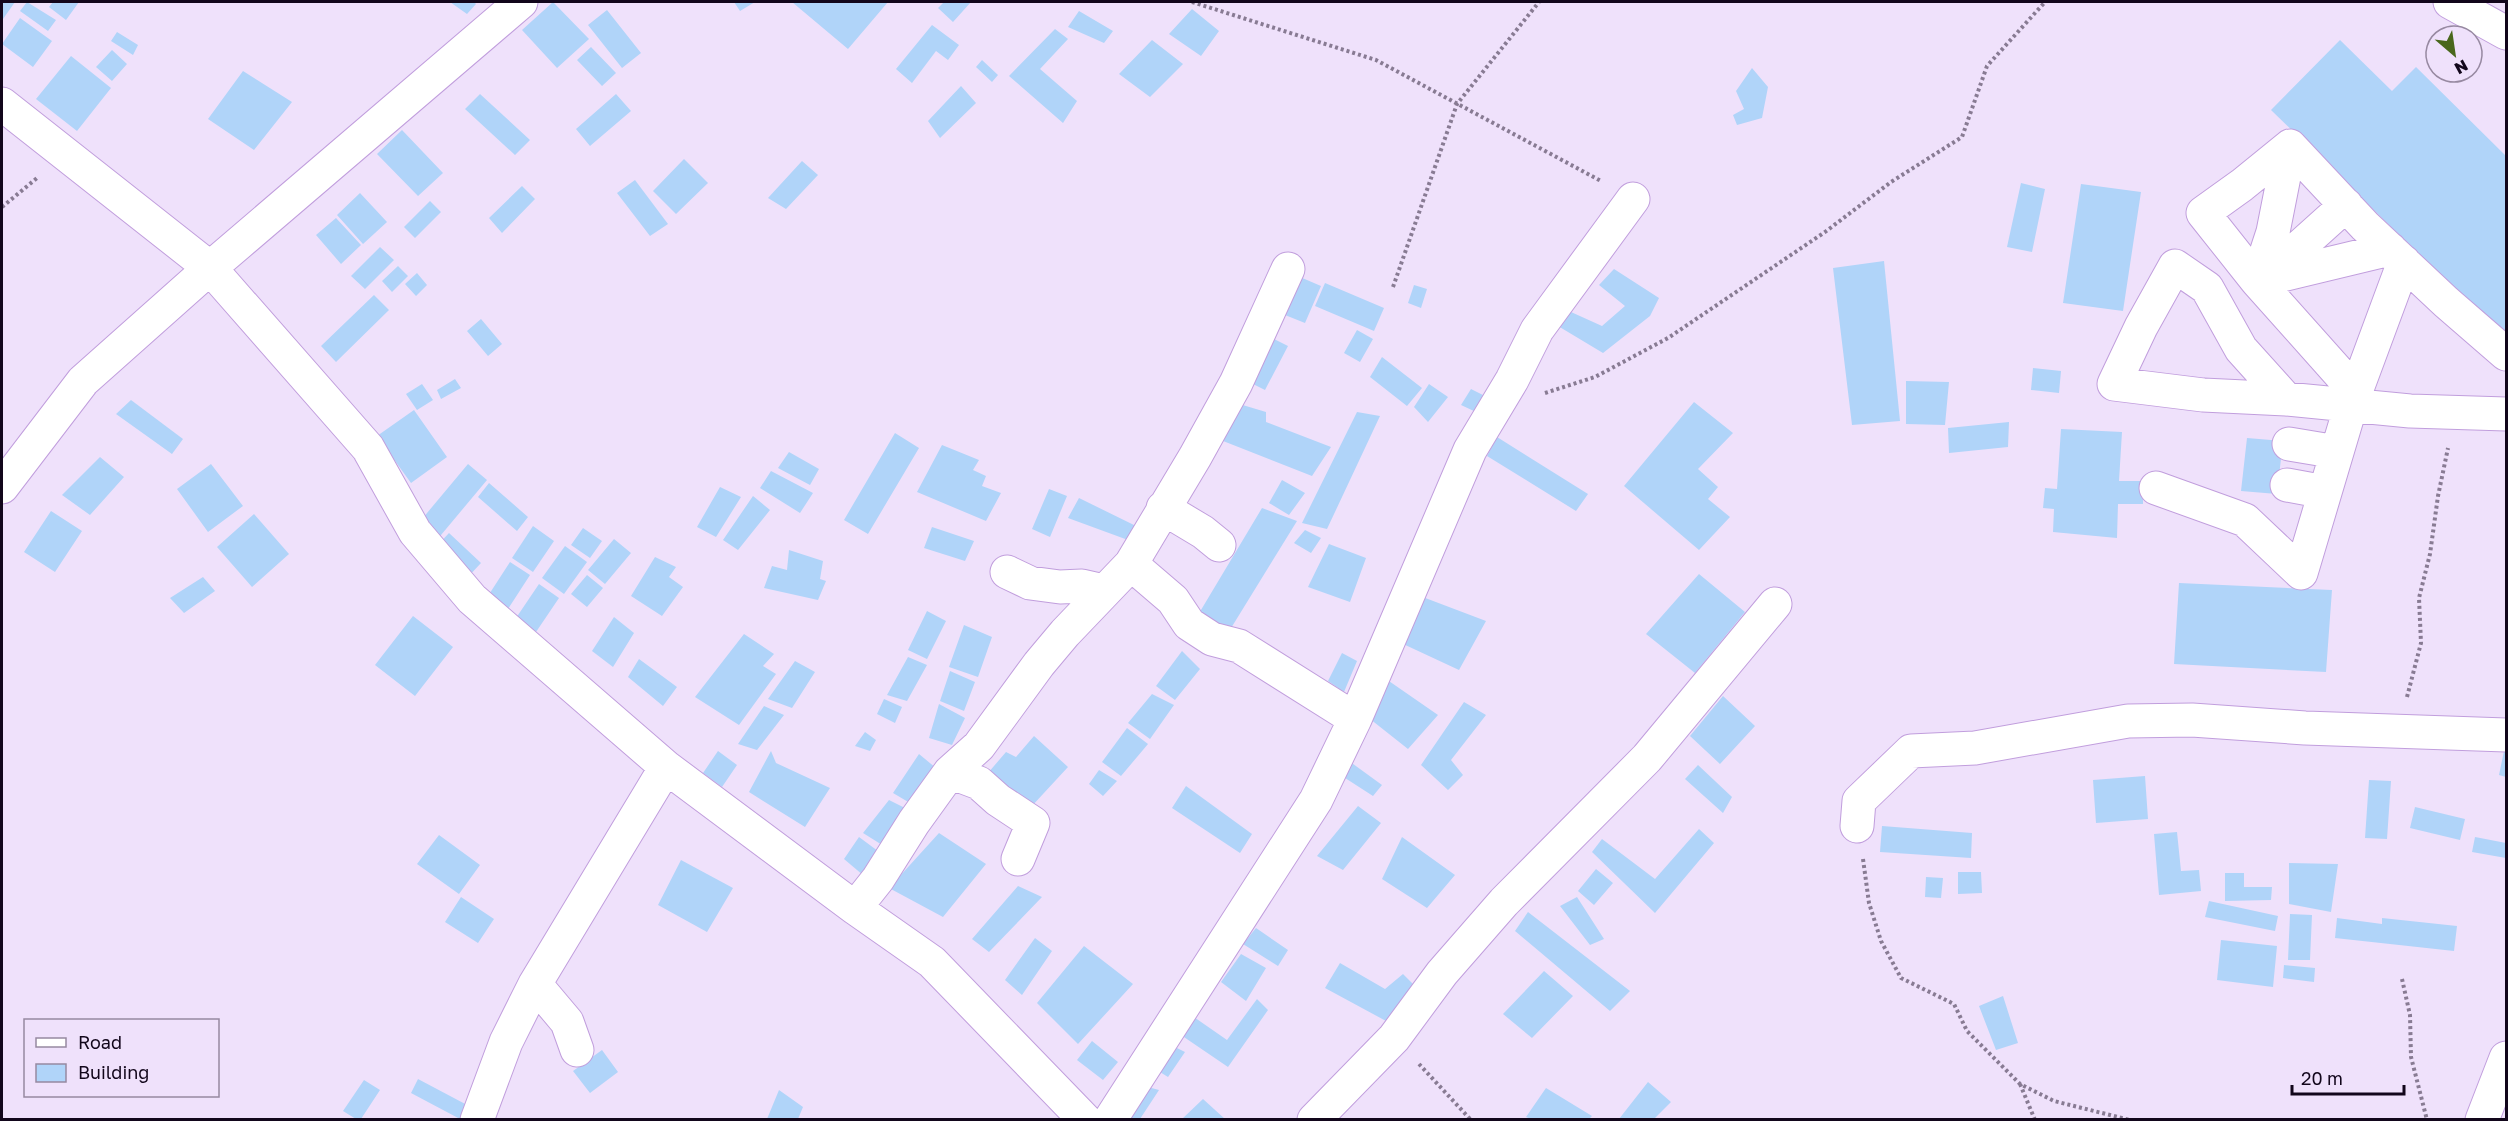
<svg xmlns="http://www.w3.org/2000/svg" width="2508" height="1121" viewBox="0 0 2508 1121" font-family="'Golos Text',sans-serif">
	<style>
		.building { fill: #b0d4f9 }
		.lines { fill: none; stroke-linecap: round; stroke-linejoin: round }
		.minor-casing { stroke: #c19edd; stroke-width: 35 }
		.path { stroke: #887b93; stroke-width: 4; stroke-dasharray: 3 3; stroke-linecap: butt }
		.minor { stroke: #fff; stroke-width: 33 }
	</style>
	<rect width="100%" height="100%" fill="#efe1fb"/>
	<path class="building" d="M2,2H15L3,19L2,17Z
		M27,2L56,20L48,31L20,11Z
		M53,2H79L66,20L49,7Z
		M450,2H474L476,4L467,14Z
		M553,2L589,39L557,68L522,30Z
		M734,2H755L740,11Z
		M792,2H888L848,49Z
		M944,2H971L953,22L938,8Z
		M1192,9L1219,31L1201,56L1169,34Z
		M607,10L641,53L622,68L588,25Z
		M1079,11L1113,31L1104,43L1068,27Z
		M20,18L52,41L33,67L2,44Z
		M932,25L959,45L948,60L936,51L912,83L896,69Z
		M1055,29L1068,39L1040,69L1077,101L1063,123L1009,76Z
		M117,32L138,45L133,55L111,41Z
		M1152,40L1183,64L1150,97L1119,74Z
		M2340,40L2392,91L2416,67L2506,156V339L2271,110Z
		M591,47L616,73L602,86L577,60Z
		M112,50L127,64L112,81L96,67Z
		M71,56L111,88L77,131L36,99Z
		M982,60L998,75L992,82L976,67Z
		M1752,68L1768,87L1762,118L1737,125L1733,115L1744,109L1736,91Z
		M243,71L292,102L254,150L208,119Z
		M961,86L976,103L940,138L928,121Z
		M480,94L530,140L515,155L465,109Z
		M616,94L631,111L590,146L576,129Z
		M402,130L443,173L418,196L377,154Z
		M684,159L708,183L676,214L653,191Z
		M802,161L818,175L786,209L768,198Z
		M635,180L668,224L650,236L617,193Z
		M2021,183L2045,189L2032,252L2007,247Z
		M2081,184L2141,192L2123,311L2063,303Z
		M522,186L535,199L502,233L489,218Z
		M360,193L387,222L363,244L337,215Z
		M430,201L441,212L415,238L404,227Z
		M336,218L361,245L341,264L316,235Z
		M380,247L394,260L365,289L351,276Z
		M1884,261L1900,421L1852,425L1833,268Z
		M398,266L408,276L392,292L382,281Z
		M1614,269L1659,298L1650,316L1603,353L1558,326L1571,312L1602,326L1625,306L1599,285Z
		M417,273L427,285L416,296L405,284Z
		M1300,277L1321,286L1305,323L1285,315Z
		M1325,283L1384,308L1374,331L1315,306Z
		M1414,285L1427,289L1421,308L1408,303Z
		M374,295L389,310L336,362L321,346Z
		M481,319L502,344L488,356L467,331Z
		M1357,330L1373,339L1360,362L1344,353Z
		M1270,337L1288,346L1265,390L1247,381Z
		M1382,357L1422,388L1407,406L1370,377Z
		M2033,368L2061,371L2059,393L2031,390Z
		M455,379L461,388L441,399L437,390Z
		M1906,381L1949,382L1945,425L1906,424Z
		M422,384L433,400L417,410L406,394Z
		M1429,384L1448,397L1428,422L1414,407Z
		M1471,389L1485,396L1476,412L1461,405Z
		M131,400L183,439L172,454L116,414Z
		M1694,402L1733,433L1698,469L1718,487L1708,499L1730,517L1699,550L1624,486Z
		M1236,403L1266,412V422L1331,447L1312,476L1218,439Z
		M414,410L447,457L411,483L377,436Z
		M1357,412L1380,416L1327,529L1302,523Z
		M2009,422L2008,447L1949,453L1948,428Z
		M2061,429L2122,432L2119,481H2143V504H2118L2117,538L2053,532L2054,509L2043,508L2045,488L2057,489Z
		M895,433L919,448L868,534L844,520Z
		M1497,437L1588,494L1576,511L1487,456Z
		M2247,438L2283,441L2277,494L2241,491Z
		M942,445L979,460L973,470L986,476L982,486L1001,493L986,521L917,492Z
		M789,452L819,469L810,485L778,468Z
		M100,457L124,477L90,515L62,495Z
		M211,464L243,506L208,532L177,489Z
		M468,464L487,480L436,541L417,525Z
		M771,471L813,493L800,513L760,488Z
		M1282,480L1305,493L1289,515L1269,503Z
		M489,483L528,517L517,531L478,497Z
		M720,487L741,497L716,537L697,527Z
		M1049,489L1067,496L1050,537L1032,529Z
		M753,496L770,510L738,550L723,540Z
		M1079,498L1136,526L1128,540L1068,518Z
		M1262,508L1297,521L1228,633L1195,620Z
		M51,511L82,531L55,572L24,552Z
		M254,514L289,554L252,587L217,547Z
		M533,526L554,541L533,572L512,558Z
		M932,527L974,541L965,561L924,548Z
		M583,528L602,541L590,558L571,545Z
		M1305,530L1321,538L1311,553L1294,543Z
		M449,533L481,563L467,578L435,548Z
		M614,539L631,553L605,584L588,570Z
		M1329,544L1366,558L1350,602L1308,587Z
		M565,546L587,562L564,594L542,578Z
		M789,550L823,561L820,579L826,581L818,600L764,588L772,566L787,570Z
		M655,557L676,567L669,577L683,587L662,616L631,596Z
		M510,562L530,575L506,612L486,599Z
		M1699,574L1745,612L1695,673L1646,634Z
		M587,575L603,588L587,607L571,594Z
		M203,577L215,591L184,613L170,598Z
		M2179,583L2332,590L2326,672L2174,664Z
		M539,584L559,598L536,632L516,618Z
		M1420,596L1486,621L1459,670L1401,643Z
		M927,611L946,621L927,659L908,650Z
		M413,616L453,647L415,696L375,665Z
		M614,617L634,633L613,667L592,651Z
		M964,625L992,637L978,677L949,667Z
		M744,634L774,654L763,666L776,674L739,725L695,697Z
		M1182,651L1200,669L1175,700L1156,686Z
		M1342,653L1357,661L1344,692L1328,681Z
		M908,657L927,665L907,701L887,695Z
		M639,659L677,687L663,706L628,677Z
		M795,661L815,672L792,708L768,699Z
		M950,671L975,682L964,711L940,701Z
		M1386,679L1438,715L1408,749L1365,715Z
		M1152,694L1174,705L1150,739L1128,723Z
		M1723,696L1755,726L1720,764L1690,736Z
		M884,699L902,707L895,723L877,714Z
		M1464,702L1486,715L1451,760L1463,775L1448,790L1421,765Z
		M939,704L965,718L952,745L929,738Z
		M764,706L784,715L757,750L738,744Z
		M1127,728L1148,744L1121,776L1102,762Z
		M865,732L876,740L870,751L855,746Z
		M1034,736L1068,767L1031,807L988,773L1006,752L1016,757Z
		M718,751L737,765L722,787L703,773Z
		M771,751L776,763L830,788L805,827L749,792Z
		M2504,751H2506V777L2499,775Z
		M919,754L942,773L915,806L893,793Z
		M1349,761L1382,785L1373,796L1342,776Z
		M1698,765L1732,797L1723,813L1685,779Z
		M1099,770L1117,781L1103,796L1089,784Z
		M2145,776L2148,819L2096,823L2093,780Z
		M2369,780L2391,781L2387,839L2365,838Z
		M1186,786L1252,834L1240,853L1172,808Z
		M889,800L913,812L887,848L863,833Z
		M1358,806L1381,823L1343,870L1317,856Z
		M2415,807L2465,819L2460,840L2410,828Z
		M1882,826L1972,833L1971,858L1880,852Z
		M1699,829L1714,843L1655,913L1592,852L1602,839L1655,879Z
		M2177,832L2181,871L2199,870L2201,891L2159,895L2154,834Z
		M939,833L986,864L943,917L889,888Z
		M439,835L480,865L459,894L417,864Z
		M859,837L886,857L870,881L844,859Z
		M1402,837L1455,875L1427,908L1382,879Z
		M2475,837L2506,843V858L2472,852Z
		M681,860L733,888L707,932L658,905Z
		M2289,863L2338,864L2331,912L2289,904Z
		M1596,869L1613,883L1594,905L1578,891Z
		M1958,872H1981L1982,893L1958,894Z
		M2225,873H2244V887H2272L2271,900L2225,901Z
		M1926,877L1943,878L1941,898L1925,897Z
		M1018,886L1042,897L989,952L972,939Z
		M461,897L494,919L478,943L445,922Z
		M1577,897L1604,939L1590,945L1560,906Z
		M2209,901L2278,916L2275,931L2205,917Z
		M1528,912L1630,991L1610,1011L1515,931Z
		M2290,914L2312,915L2310,960H2288Z
		M2337,918L2382,924V918L2457,926L2454,951L2335,938Z
		M1256,928L1288,950L1278,966L1243,944Z
		M1035,938L1052,951L1022,995L1005,980Z
		M2221,940L2277,946L2273,987L2217,980Z
		M1084,946L1133,984L1078,1044L1037,1003Z
		M1241,954L1266,968L1246,1001L1221,982Z
		M1340,963L1385,989L1403,974L1416,987L1386,1021L1325,988Z
		M2284,965L2315,968L2314,982L2283,978Z
		M1544,971L1573,996L1532,1038L1503,1014Z
		M2003,996L2018,1043L1996,1050L1979,1006Z
		M1257,999L1268,1010L1228,1067L1178,1033L1191,1015L1227,1040Z
		M1092,1041L1118,1062L1103,1080L1077,1060Z
		M1171,1045L1185,1052L1168,1077L1155,1069Z
		M602,1050L618,1072L590,1093L573,1071Z
		M418,1079L469,1106L460,1119L411,1093Z
		M364,1080L380,1090L361,1119H356L343,1111Z
		M1648,1082L1671,1102L1654,1119H1619Z
		M1144,1086L1159,1090L1140,1119H1133L1127,1114Z
		M1546,1088L1592,1116L1589,1119H1531L1526,1117Z
		M779,1090L803,1107L798,1119H767Z
		M1203,1099L1225,1119H1182Z"/>
	<g class="lines">
		<g class="minor-casing">
			<path id="minor" d="M2450,2L2506,33
				M2,104L210,268L368,448L415,532L472,599L666,767L855,908L932,962L1085,1120
				M2290,146L2273,232L2257,281L2203,213L2242,185Z
				M2290,146L2365,226L2446,302L2506,354
				M2265,278L2346,205
				M2356,392L2257,281L2390,249
				M2286,399L2241,349L2207,288L2175,266L2141,327L2114,384L2203,395L2286,399L2410,411L2506,414
				M2289,444L2337,452
				M2287,485L2325,492
				M2,487L83,381L210,268L521,2
				M2156,488L2245,520L2301,573L2351,405L2404,262
				M1163,508L1203,532L1219,545
				M1131,564L1173,600L1189,624L1212,639L1239,646L1355,719
				M1007,572L1030,583L1060,587L1082,586L1104,591
				M950,772L979,783L998,800L1033,823L1018,859
				M1857,826L1859,801L1911,751L1975,748L2128,721L2192,720L2305,728L2506,735
				M855,908L878,879L914,822L950,772L979,746L1039,664L1065,633L1131,564L1195,457L1236,383L1288,269
				M535,984L567,1022L577,1050
				M477,1120L506,1042L535,984L666,767
				M1110,1120L1316,800L1355,719L1470,450L1512,380L1537,330L1633,199
				M1314,1120L1394,1038L1442,973L1504,902L1647,758L1775,604
				M2482,1120L2506,1058"/>
		</g>
		<path class="path" d="M1192,2L1376,60L1601,181
			M2,207L37,178
			M1393,287L1457,104L1539,2
			M1545,393L1595,377L1668,338L1825,232L1891,182L1962,137L1987,66L2045,2
			M2407,697L2421,643L2419,598L2430,554L2438,496L2448,448
			M1863,859L1869,903L1881,941L1901,978L1954,1004L1967,1031L2020,1084L2054,1101L2130,1120
			M2402,979L2410,1015L2411,1057L2427,1120
			M1419,1064L1471,1120
			M2020,1084L2035,1120"/>
		<use href="#minor" class="minor"/>
	</g>
	<rect width="2508" height="1121" fill="none" stroke="#12061b" stroke-width="6"/>
	<rect x="24" y="1019" width="195" height="78" fill="#efe1fb" stroke="#9789a1" stroke-width="1.5"/>
	<rect x="36" y="1038" width="30" height="9" fill="#ffffff" stroke="#9789a1" stroke-width="1.5"/>
	<text x="78" y="1049" font-size="18" fill="#12061b">Road</text>
	<rect x="36" y="1064" width="30" height="18" fill="#b0d4f9" stroke="#9789a1" stroke-width="1.5"/>
	<text x="78" y="1079" font-size="18" fill="#12061b">Building</text>
	<g transform="translate(2454 54) rotate(151)"><circle r="28" fill="#efe1fb" stroke="#9789a1" stroke-width="1.5"/>
	<path d="M0-4.5L10 22L0 15L-10 22Z" fill="#49671c"/>
	<text y="-9" font-size="16" font-weight="bold" text-anchor="middle" fill="#12061b">N</text>
	</g>
	<path d="M2292 1085v9h112v-9" fill="none" stroke="#12061b" stroke-width="3"/>
	<text x="2301" y="1085" font-size="18" fill="#12061b" stroke="#efe1fb" stroke-width="4.5" paint-order="stroke">20 m</text>
</svg>
